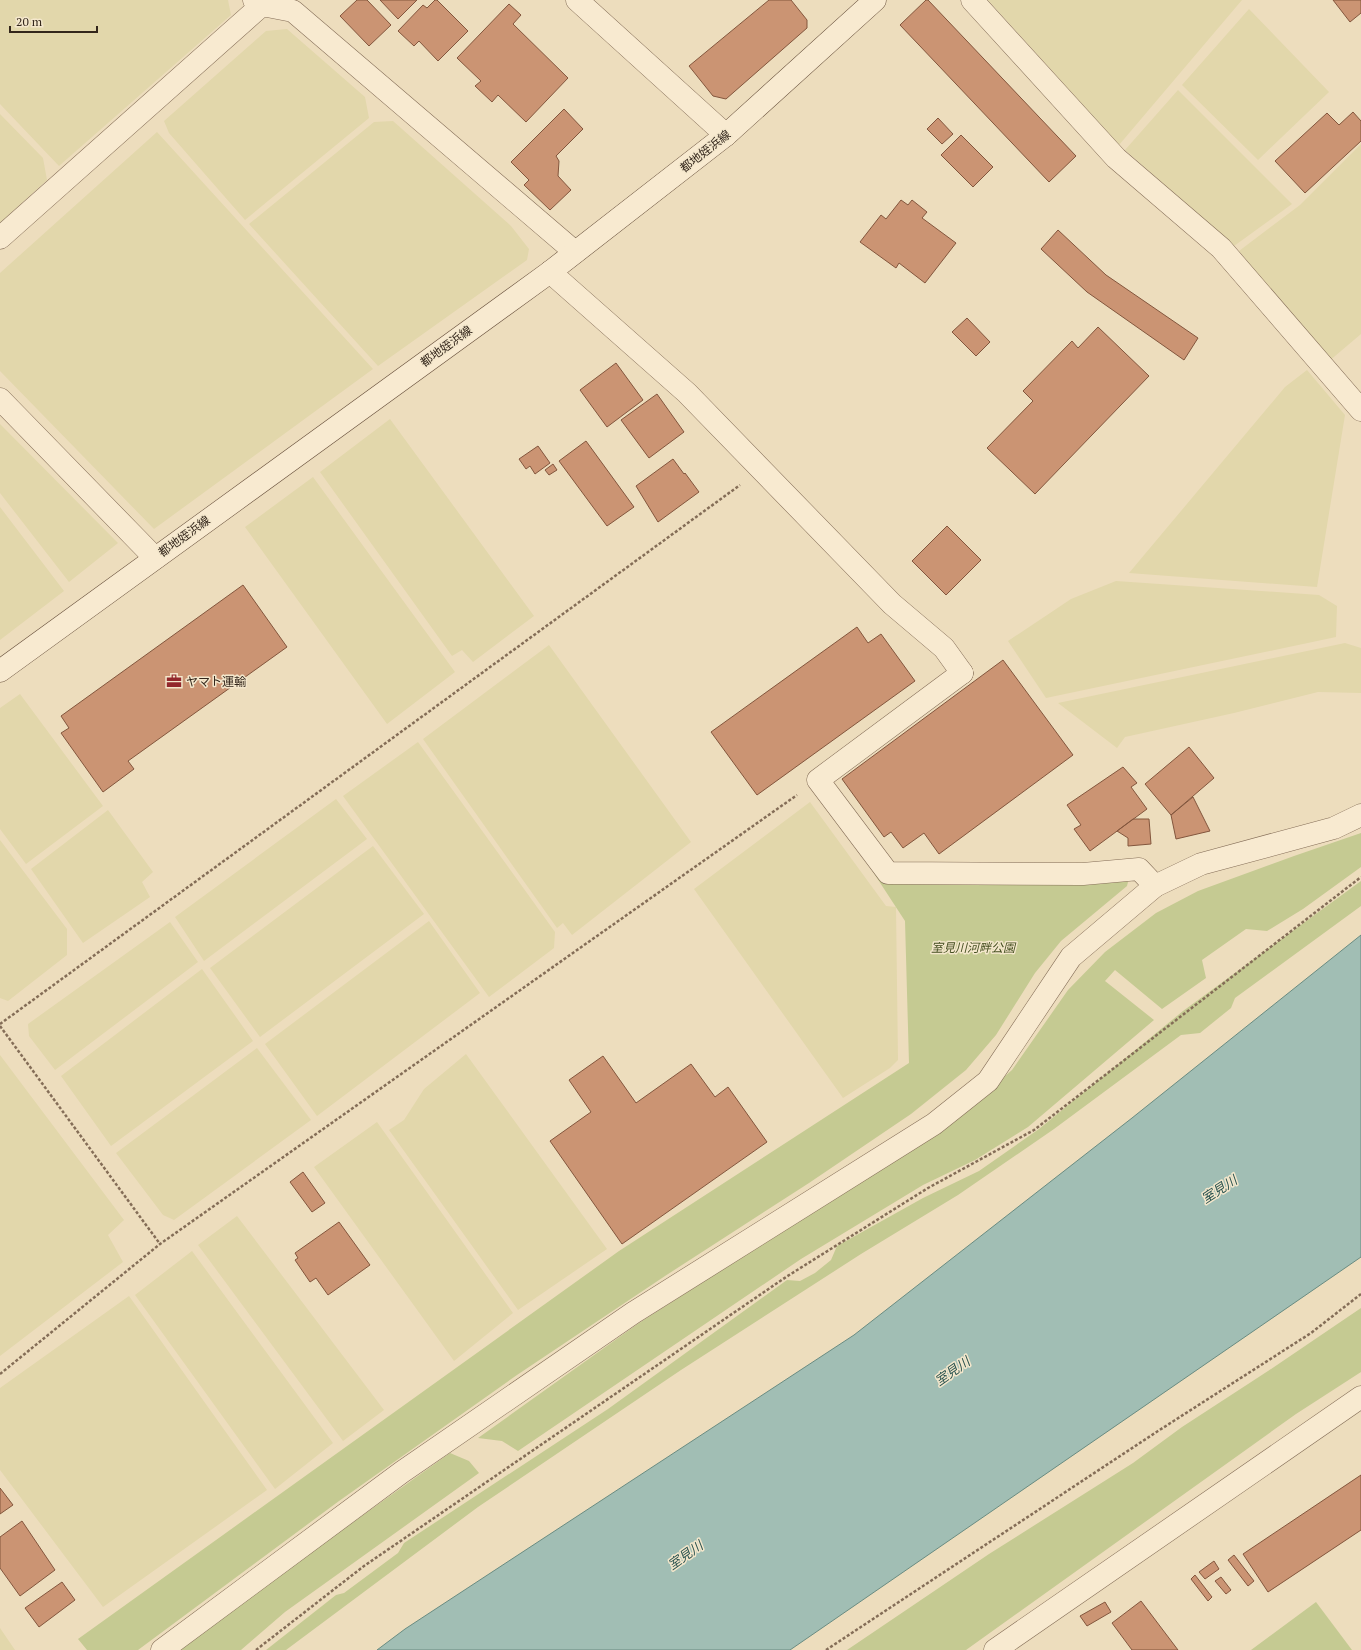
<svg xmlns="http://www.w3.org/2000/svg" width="1361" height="1650" viewBox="0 0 1361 1650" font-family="'PT Serif','Noto Sans JP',serif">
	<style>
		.farmland { fill: #e2d7ab }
		.green { fill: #c5ca92 }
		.water { fill: #a1beb4; stroke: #698b81 }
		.building { fill: #cb9473; stroke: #83563d }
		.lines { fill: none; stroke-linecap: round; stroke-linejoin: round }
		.minor-casing { stroke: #846d57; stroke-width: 23 }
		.tertiary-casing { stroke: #846d57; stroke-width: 23 }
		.secondary-casing { stroke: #664e3a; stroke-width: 23 }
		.path { stroke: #846d57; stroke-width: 2.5; stroke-dasharray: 3 2; stroke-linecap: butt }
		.minor { stroke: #f8ead0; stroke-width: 22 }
		.tertiary { stroke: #f8ead0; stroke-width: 22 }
		.secondary { stroke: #f8ead0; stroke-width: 22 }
		.labels { text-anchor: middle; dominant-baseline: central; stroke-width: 3; stroke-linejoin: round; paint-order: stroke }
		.street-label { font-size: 12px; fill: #33261b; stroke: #f4e7cc }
		.poi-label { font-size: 12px; fill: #33261b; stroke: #f4e7cc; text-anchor: start }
		.park-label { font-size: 12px; font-style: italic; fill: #465022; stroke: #f4e7cc }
		.water-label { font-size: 13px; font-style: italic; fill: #2a534f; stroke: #f4e7cc }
	</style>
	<rect width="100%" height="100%" fill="#edddbd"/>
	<path class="farmland" d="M0,0H228L231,15L59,166L0,104Z
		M988,0H1242L1119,145Z
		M1249,9L1329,92L1258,160L1182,85Z
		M287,29L365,97L369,118L245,220L169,133L164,121L266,31Z
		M1178,90L1292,204L1234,246L1125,150Z
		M0,114L43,158L47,180L0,223Z
		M393,121L511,226L529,249L527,260L378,366L249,224L374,122Z
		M157,132L373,369L154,529L0,371V273Z
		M1361,144V334L1328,362L1239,251L1300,205Z
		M1307,370L1345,415L1317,587L1129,573L1285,387Z
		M390,419L534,616L473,662L462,650L452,656L320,472Z
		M0,424L118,543L69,582L0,493Z
		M313,477L455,672L387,724L245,527Z
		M0,507L64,591L0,640Z
		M1116,581L1319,595L1337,606L1336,637L1046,698L1008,641L1071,599Z
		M1345,643L1361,648V693L1318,692L1234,713L1125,737L1117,748L1058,703Z
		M549,645L691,842L572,935L563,923L557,928L423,739Z
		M20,694L103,806L26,864L0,829V708Z
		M418,742L555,932L554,948L489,997L343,796Z
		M336,799L367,839L204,961L175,917Z
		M810,802L886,906L896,907L898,1060L890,1068L843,1098L694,889Z
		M108,810L153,872L142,882L150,897L83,943L31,869Z
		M0,840L67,929V955L8,1001L0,998Z
		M373,846L424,914L260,1037L210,968Z
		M429,921L480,993L317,1116L265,1044Z
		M170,922L198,962L55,1070L29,1036L28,1024Z
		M202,969L253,1041L111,1146L61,1076Z
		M257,1048L311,1120L174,1220L163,1215L116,1153Z
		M466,1054L607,1249L518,1310L389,1130L404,1120L424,1089Z
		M0,1055L124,1220L108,1235L123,1262L0,1356Z
		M377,1122L513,1313L454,1361L314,1167Z
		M237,1216L384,1410L343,1441L198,1245Z
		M192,1251L333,1443L275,1489L135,1295Z
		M129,1296L267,1490L103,1607L0,1470V1388Z
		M0,1628L15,1650H0Z"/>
	<path class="green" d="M1361,833V867L1303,909L1267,931L1246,929L1202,960L1206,978L1162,1009L1115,970L1105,981L1154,1020L1028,1127L975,1160L923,1185L801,1259L518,1451L502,1441L478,1438L639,1323L831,1200L941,1132L1012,1070L1068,990L1105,952L1156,913L1198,891L1294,856Z
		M860,852L884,877H1125L1128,882L1127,886L1061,941L1035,973L996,1035L966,1070L911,1114L809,1183L665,1276L517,1375L339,1501L138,1650H87L78,1639L619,1251L909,1063L905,921Z
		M1361,881V906L1235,998L1231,1008L1200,1033L1181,1035L1054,1129L958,1195L861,1254L681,1370L478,1507L286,1650H266L336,1595L344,1593L398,1553L404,1543L608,1409L787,1280L800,1281L815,1273L831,1260L837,1246L923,1198L979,1171L1039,1129L1183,1011Z
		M1361,1308V1372L1296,1414L966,1650H847L989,1554L1133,1463L1182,1427L1268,1371Z
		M450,1453L469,1461L479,1473L285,1612L241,1650H180L289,1568Z
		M1316,1602L1352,1650H1251Z"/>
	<path class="water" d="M1361,935V1257L790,1650H377L405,1629L854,1335L1132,1118Z"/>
	<path class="building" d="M357,0H367L391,25L369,46L340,16Z
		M380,0H417L398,19Z
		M435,0H437L468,31L438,61L419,41L414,46L398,31L423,5L427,8Z
		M769,0H791L807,20V28L726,99L713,96L689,66Z
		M926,0H928L1076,156L1049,182L900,25Z
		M1333,0H1361V13L1350,22Z
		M509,4L521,15L513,24L568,78L526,122L498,95L492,102L475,86L481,81L457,58Z
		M564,109L583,129L556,156L559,161L558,176L571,190L550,210L524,185L529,180L511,162Z
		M1353,112L1361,121V141L1305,193L1275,161L1327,113L1339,125Z
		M938,118L953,134L942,144L927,129Z
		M961,135L993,167L973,187L941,155Z
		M901,200L908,205L912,200L927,212L922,218L956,243L925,283L899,263L896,268L860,242L881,215L886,219Z
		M1058,230L1106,275L1198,338L1184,360L1087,292L1041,249Z
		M967,318L990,342L976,356L952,332Z
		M1098,327L1149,376L1035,494L987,448L1033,401L1023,391L1072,341L1078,348Z
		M616,363L643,400L607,427L580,390Z
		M657,394L684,432L649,458L621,420Z
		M586,441L634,507L607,526L559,461Z
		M538,446L550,463L535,474L530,466L526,469L519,459Z
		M673,459L684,474L685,473L699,492L658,522L636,486Z
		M553,464L557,470L549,475L545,470Z
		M947,526L981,560L946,595L912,561Z
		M243,585L287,647L128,761L134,769L103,792L61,733L69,728L61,716Z
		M857,627L868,643L881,634L915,681L757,795L711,732Z
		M1003,660L1073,755L939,854L924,833L903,848L891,832L884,837L842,779Z
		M1189,747L1214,778L1171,815L1145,784Z
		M1123,767L1137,783L1131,787L1147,809L1090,851L1074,829L1081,825L1067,805Z
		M1193,797L1210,831L1176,839L1171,815Z
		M1133,819H1149L1151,844L1128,846V838L1117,831Z
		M603,1056L636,1103L691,1064L715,1097L728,1087L767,1142L622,1244L550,1141L591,1112L569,1080Z
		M303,1172L325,1203L312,1212L290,1182Z
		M339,1222L370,1265L328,1295L316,1278L310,1282L295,1260L298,1258L295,1253Z
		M1361,1475V1530L1268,1592L1243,1554Z
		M0,1488L13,1505L0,1514Z
		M22,1521L55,1570L20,1596L0,1568V1537Z
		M1234,1555L1254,1581L1248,1586L1228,1560Z
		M1214,1561L1219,1569L1205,1579L1199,1572Z
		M1195,1575L1212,1597L1208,1601L1191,1579Z
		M1221,1577L1231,1590L1226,1594L1215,1581Z
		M62,1582L75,1600L39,1627L25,1608Z
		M1141,1601L1178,1650H1132L1112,1623Z
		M1105,1602L1111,1612L1087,1626L1080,1616Z"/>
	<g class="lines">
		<g class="minor-casing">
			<path id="minor" d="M254,0L262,5L293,11L575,252
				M577,0L726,135
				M972,0L1116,158L1221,248L1361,410
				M0,238L262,5
				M0,399L155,558
				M162,1650L402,1472L633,1313L934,1124L988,1081L1071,957L1155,886L1139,869L1083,874L888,873L818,780L962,673"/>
		</g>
		<g class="tertiary-casing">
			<path id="tertiary" d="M550,272L687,393L892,604L944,648L962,673
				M1155,886L1201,864L1334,828L1361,815
				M995,1650L1361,1397"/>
		</g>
		<g class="secondary-casing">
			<path id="secondary" d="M0,671L550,272L726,135L875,0"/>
		</g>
		<path class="path" d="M0,1024L740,485
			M0,1026L160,1244
			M0,1374L160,1244L797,795
			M256,1650L364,1566L786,1277L928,1188L1034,1130L1361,877
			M826,1650L1158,1431L1311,1333L1361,1294"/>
		<use href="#minor" class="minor"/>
		<use href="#tertiary" class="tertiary"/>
		<use href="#secondary" class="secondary"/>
	</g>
	<defs>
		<g id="office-bare" transform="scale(1.2)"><path d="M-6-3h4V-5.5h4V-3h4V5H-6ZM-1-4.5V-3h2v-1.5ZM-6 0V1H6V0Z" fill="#92282c" stroke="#f4e7cc" stroke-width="2.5" paint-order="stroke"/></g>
	</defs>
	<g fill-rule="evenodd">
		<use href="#office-bare" x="174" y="681"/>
	</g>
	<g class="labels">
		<g class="street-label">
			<text transform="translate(705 151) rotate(-38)">都地姪浜線</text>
			<text transform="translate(446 346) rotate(-36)">都地姪浜線</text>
			<text transform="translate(184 536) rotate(-36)">都地姪浜線</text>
		</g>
		<g class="poi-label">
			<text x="186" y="681">ヤマト運輸</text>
		</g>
		<g class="park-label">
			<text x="973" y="947">室見川河畔公園</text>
		</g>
		<g class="water-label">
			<text transform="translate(1219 1189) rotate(-33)">室見川</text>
			<text transform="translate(952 1371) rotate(-35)">室見川</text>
			<text transform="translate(685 1555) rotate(-35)">室見川</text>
		</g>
	</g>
	<path d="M10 26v6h87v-6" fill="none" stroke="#33261b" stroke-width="2"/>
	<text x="16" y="26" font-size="12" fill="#33261b" stroke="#f4e7cc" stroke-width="3" paint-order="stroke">20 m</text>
</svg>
